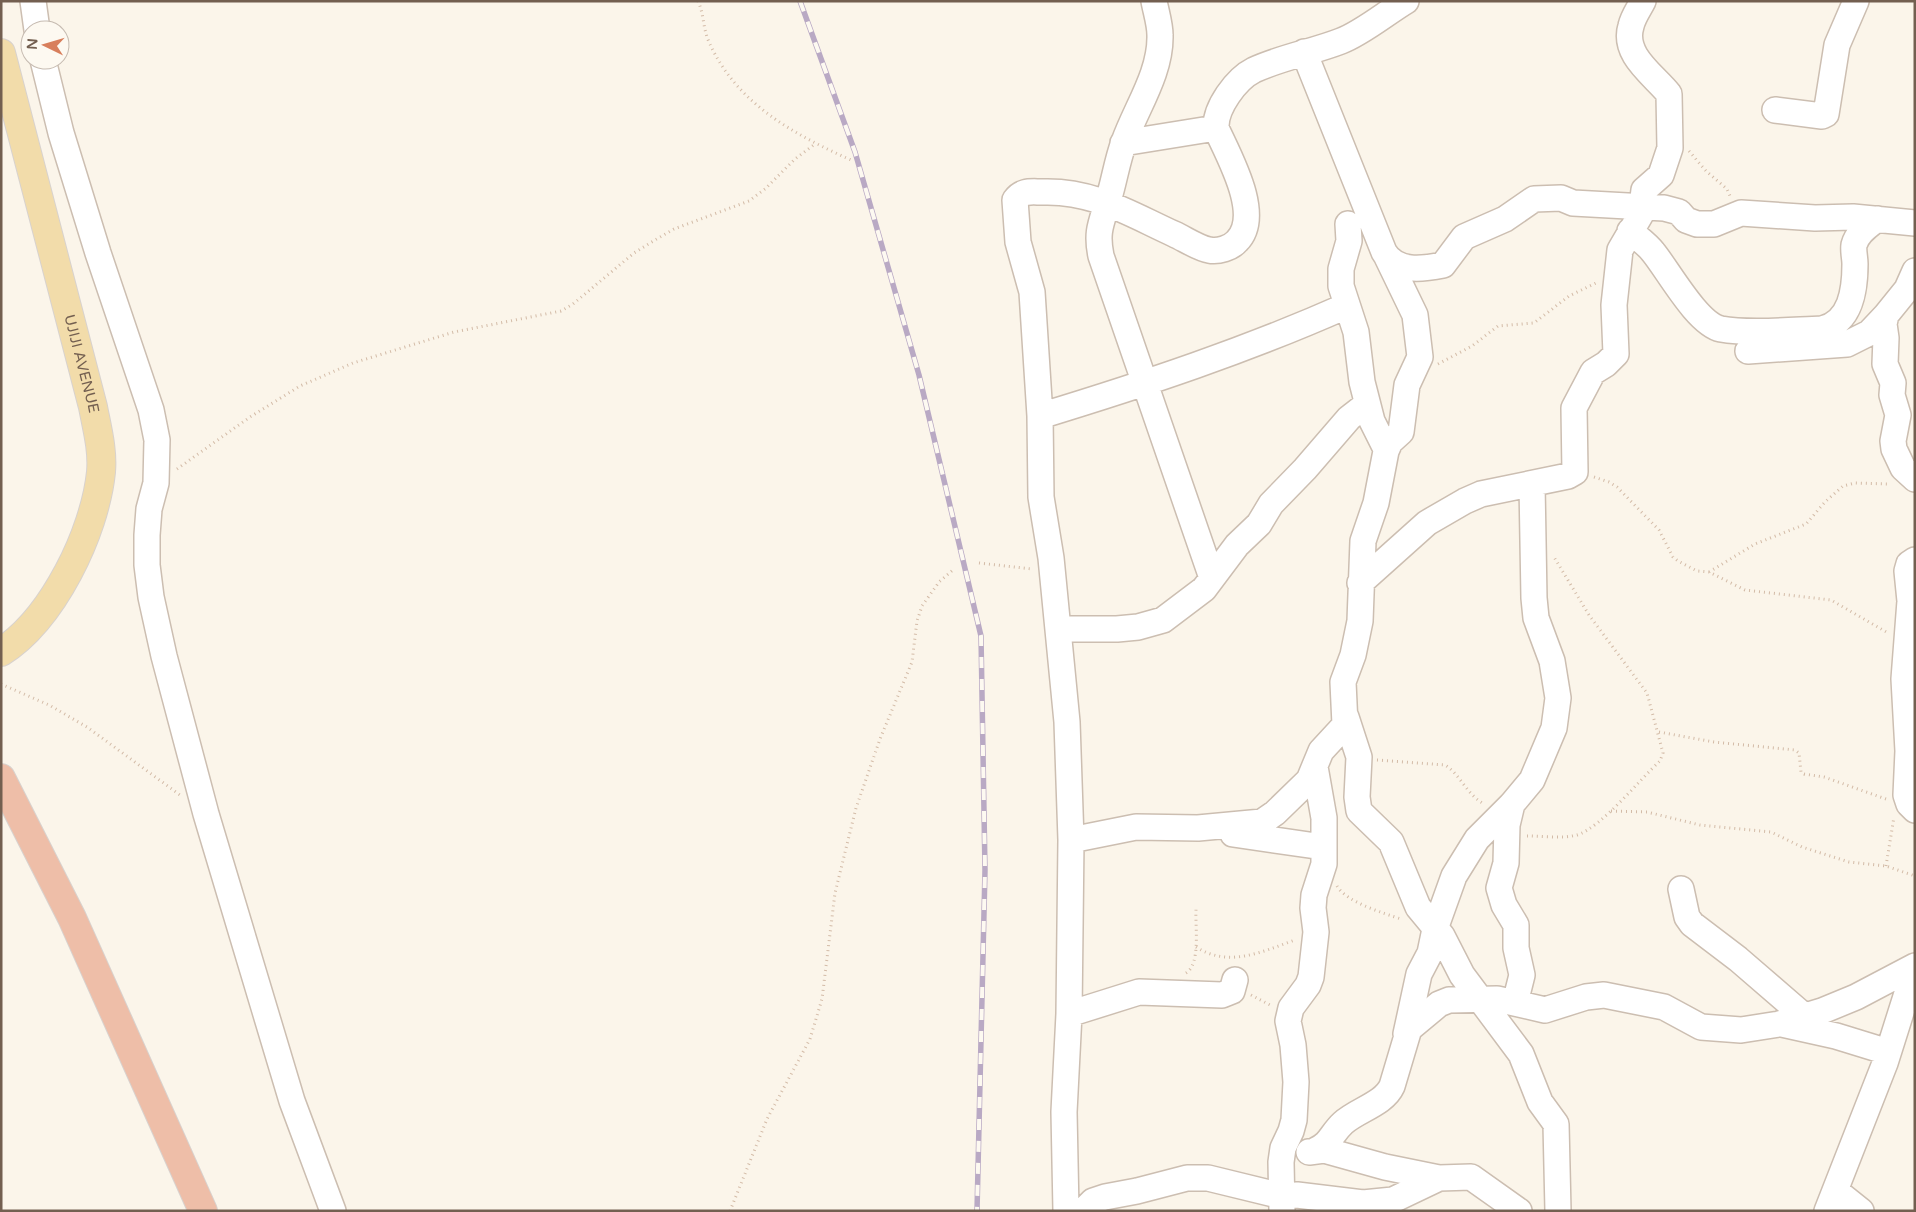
<svg xmlns="http://www.w3.org/2000/svg" width="1916" height="1212" viewBox="0 0 1916 1212" font-family="'Varela Round',sans-serif">
	<style>
		.lines { fill: none; stroke-linecap: round; stroke-linejoin: round }
		.minor-casing { stroke: #ccbeb1; stroke-width: 28 }
		.major-casing { stroke: #d8d2ce; stroke-width: 30 }
		.highway-casing { stroke: #d8d2ce; stroke-width: 30 }
		.path { stroke: #d3bba7; stroke-width: 3; stroke-dasharray: 1 4; stroke-linecap: butt }
		.minor { stroke: #fff; stroke-width: 25 }
		.major { stroke: #f2dcaa; stroke-width: 28 }
		.highway { stroke: #eebea8; stroke-width: 28 }
		.rail-casing { stroke: #b9a9c4; stroke-width: 5.5 }
		.rail { stroke: #fdf9f1; stroke-width: 4; stroke-dasharray: 11; stroke-linecap: butt }
		.labels { text-anchor: middle; dominant-baseline: central; stroke-width: 4.5; stroke-linejoin: round; paint-order: stroke }
		.street-label { font-size: 15px; fill: #735f50; stroke: #fdf9f1 }
	</style>
	<rect width="100%" height="100%" fill="#fbf5ea"/>
	<g class="lines">
		<g class="minor-casing">
			<path id="minor" d="M33,1L37,30
				M1154,1C1156,12 1160,24 1160,35C1161,73 1136,108 1124,142C1117,161 1114,182 1108,201C1101,224 1096,232 1101,256L1212,578
				M1304,52L1384,252C1396,273 1423,269 1443,265L1464,237L1505,219L1534,199L1561,198L1573,203L1664,208L1679,212L1686,220L1697,224H1714L1741,213L1815,218L1853,217L1915,223
				M43,60L61,133L98,253L151,410L157,440L156,483L149,509L147,535V565L151,597L164,656L206,814L292,1101L333,1211
				M1775,110L1822,116L1826,114L1837,45L1856,1
				M1123,143L1216,128C1215,108 1236,79 1254,70C1282,57 1313,52 1341,41C1362,33 1386,13 1406,1
				M1348,224L1349,241L1341,269V286L1356,332L1362,382L1372,421L1386,449
				M1630,231C1638,238 1647,244 1653,252C1668,270 1697,324 1721,329C1749,334 1792,330 1822,329C1851,322 1855,290 1855,264C1855,258 1853,251 1854,245C1857,233 1868,226 1877,219
				M1915,271L1907,289L1886,315L1884,324L1886,338L1885,364L1893,383L1892,395L1898,415L1893,441L1894,449L1903,468L1915,479
				M1748,351L1847,344L1869,333L1886,315
				M1040,416C1145,384 1247,350 1346,306
				M1915,560L1909,564L1907,571L1910,601L1904,679L1908,751L1906,795L1909,804L1915,810
				M1360,583L1427,523L1465,501L1481,494L1568,476L1575,472L1574,408L1593,372L1606,364L1616,354L1614,305L1620,250L1641,214L1644,190L1661,175L1670,148L1669,94C1654,75 1622,55 1631,26C1633,17 1639,9 1643,1
				M1059,629H1117L1138,627L1163,620L1204,589L1237,545L1259,524L1271,504L1305,469L1349,418L1367,404
				M1346,717L1359,757L1357,797L1359,811L1391,842L1418,907L1442,936L1462,975L1521,1054L1540,1102L1556,1124L1558,1211
				M1512,804L1507,825L1506,863L1499,888L1504,905L1516,925V948L1522,975L1515,1003
				M1233,834L1323,847
				M1071,840L1136,827L1198,828L1262,822L1275,813L1309,780L1321,751L1345,725L1343,682L1353,655L1360,621L1363,541L1376,503L1386,451L1390,442L1401,432L1407,385L1420,357L1415,315L1387,257
				M1681,889L1687,917L1692,924L1738,959L1804,1016
				M1069,1014L1139,992L1222,995L1232,991L1235,980
				M1782,1024L1836,1036L1888,1052
				M1406,1034L1419,974L1430,953L1435,929L1454,876L1477,839L1512,804L1532,780L1554,728L1558,698L1552,661L1536,618L1534,598L1532,484
				M1316,1150C1331,1143 1331,1134 1343,1123C1357,1110 1384,1104 1392,1086L1409,1029L1439,1004L1449,1000L1497,999L1545,1010L1586,997L1604,995L1664,1007L1701,1027L1741,1030L1779,1024L1822,1011L1856,997L1915,966
				M1309,1152L1324,1150L1385,1167L1439,1178L1471,1177L1519,1211
				M1836,1191L1861,1211
				M1066,1211L1064,1112L1069,1014L1071,840L1067,722L1051,558L1041,497L1040,416L1032,292L1018,242L1015,200C1022,190 1031,192 1042,192C1093,190 1130,214 1174,234C1185,239 1198,248 1209,250C1218,252 1231,248 1237,241C1263,215 1228,155 1216,128
				M1083,1211L1093,1201L1105,1197L1137,1191L1187,1178H1208L1282,1196L1297,1195L1363,1203L1393,1200L1439,1178
				M1282,1211L1281,1162L1283,1148L1291,1131L1294,1120L1296,1082L1293,1045L1288,1021L1291,1008L1308,985L1311,977L1316,932L1313,908L1314,895L1324,864V818L1315,767
				M1827,1211L1885,1063L1915,968"/>
		</g>
		<g class="major-casing">
			<g id="major">
				<path id="s1" d="M1,53L93,407C97,428 103,450 101,472C95,532 53,619 1,652"/>
			</g>
		</g>
		<g class="highway-casing">
			<path id="highway" d="M1,778L72,918L203,1211"/>
		</g>
		<path class="path" d="M698,1C704,14 703,29 709,42C736,103 793,134 851,160
			M1689,151L1706,171L1727,189L1730,196
			M1438,364L1472,346L1498,326L1534,323L1569,296L1596,283
			M177,469L250,417L300,386L353,363L454,332L561,311L573,304L634,253L655,240L674,229L749,201L765,189L795,159L815,144
			M1594,477L1609,482L1617,487L1659,530L1673,557L1678,561L1697,571L1709,572L1745,590L1831,600L1888,633
			M979,563L1032,569
			M1709,572L1755,544L1806,524L1825,502L1843,486L1855,483L1889,484
			M1,684L49,705L87,727L180,795
			M1659,732L1714,742L1795,750L1799,753L1801,772L1804,774L1824,777L1886,799
			M1377,760L1445,765C1461,775 1466,794 1484,804
			M1611,811L1647,812L1700,825L1771,832L1802,847L1849,862L1886,866L1915,876
			M1527,836C1543,836 1561,839 1577,835C1602,827 1639,780 1660,761L1663,753L1647,693L1589,615L1554,557
			M1886,866L1894,817
			M1337,886C1346,902 1383,913 1401,919
			M1196,947C1229,968 1261,952 1295,940
			M1186,973C1201,964 1195,926 1196,909
			M1251,995L1272,1006
			M730,1211L767,1119L810,1039L822,999L835,893L856,808L880,739L912,662L917,621L922,606L939,582L953,570"/>
		<use href="#minor" class="minor"/>
		<use href="#major" class="major"/>
		<use href="#highway" class="highway"/>
		<g class="rail-casing">
			<path id="rail" d="M800,1L855,152L919,375L981,636L985,870L977,1211"/>
		</g>
		<use href="#rail" class="rail"/>
	</g>
	<g class="labels">
		<g class="street-label">
			<text stroke="none"><textPath href="#s1" startOffset="321">UJIJI AVENUE</textPath></text>
		</g>
	</g>
	<rect width="1916" height="1212" fill="none" stroke="#735f50" stroke-width="5"/>
	<g transform="translate(45 45) rotate(275)"><circle r="24" fill="#fdf9f1" stroke="#c6bbb1"/>
	<path d="M0-4L9 19L0 12L-9 19Z" fill="#d87f5c"/>
	<text y="-8" font-size="14" font-weight="bold" text-anchor="middle" fill="#735f50">N</text>
	</g>
</svg>
